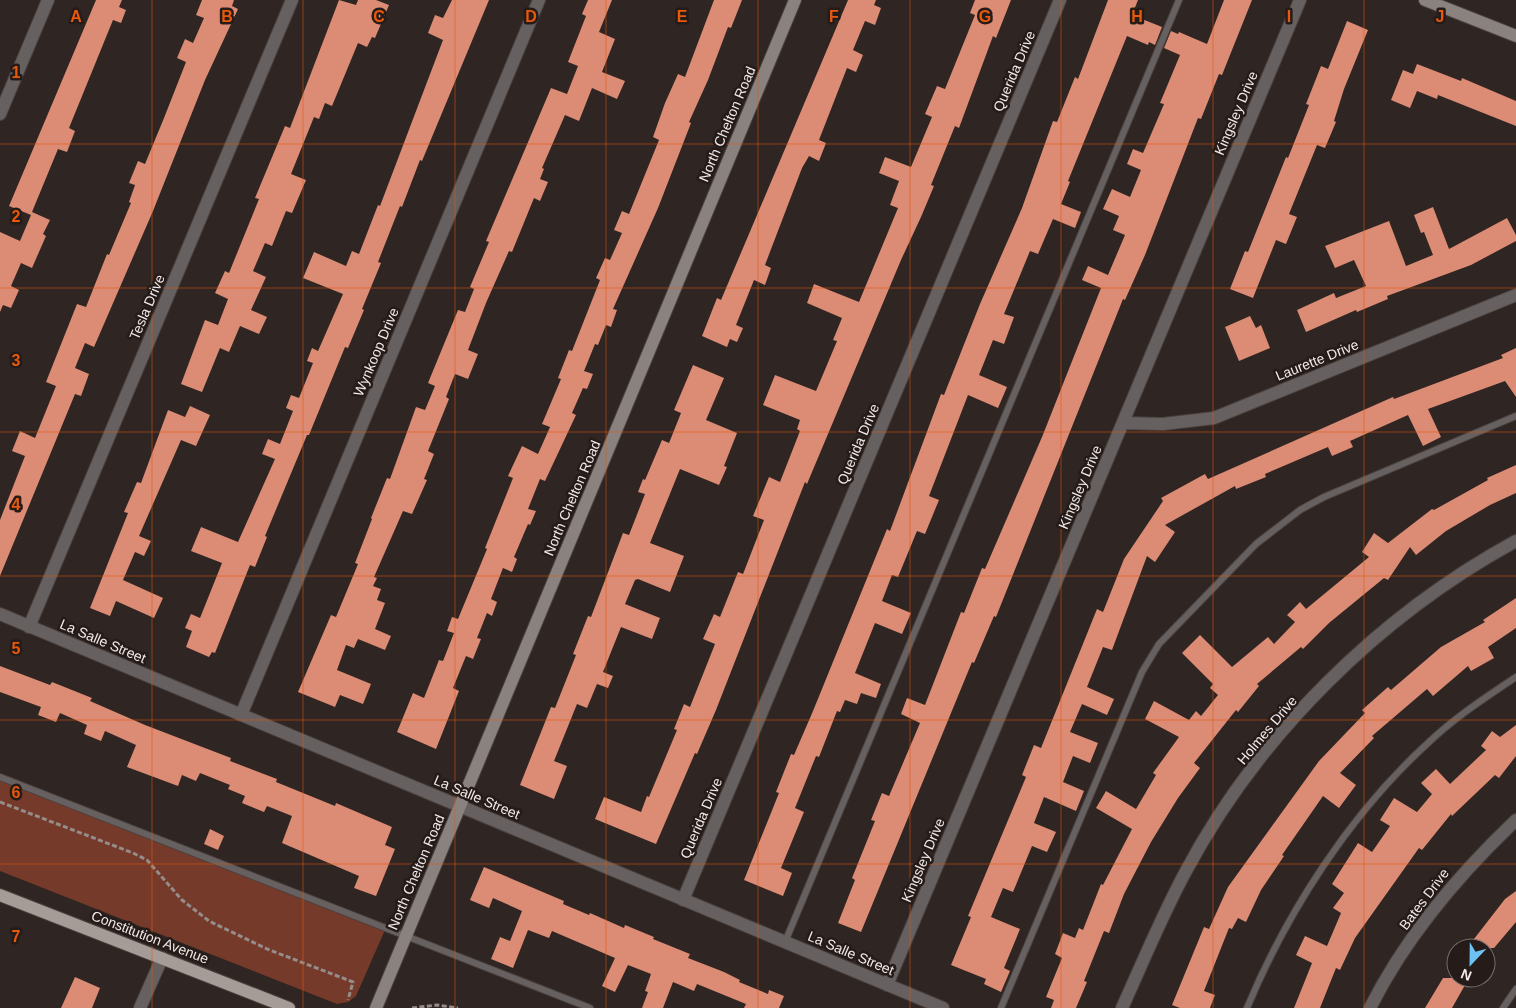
<svg xmlns="http://www.w3.org/2000/svg" width="1516" height="1008" viewBox="0 0 1516 1008" font-family="Helvetica,sans-serif">
	<style>
		.green { fill: #753a2a }
		.building { fill: #dc8b74 }
		.lines { fill: none; stroke-linecap: round; stroke-linejoin: round }
		.service-casing { stroke: #4a413e; stroke-width: 8 }
		.minor-casing { stroke: #4a413e; stroke-width: 14 }
		.secondary-casing { stroke: #4a413e; stroke-width: 14 }
		.primary-casing { stroke: #4a413e; stroke-width: 14 }
		.path { stroke: #958d8a; stroke-width: 3; stroke-dasharray: 5 2.5; stroke-linecap: butt }
		.service { stroke: #666160; stroke-width: 6 }
		.minor { stroke: #666160; stroke-width: 12 }
		.secondary { stroke: #8a827f; stroke-width: 12 }
		.primary { stroke: #a59b97; stroke-width: 12 }
		.grid { fill: none; stroke: #e8590c; stroke-width: 1; stroke-opacity: 0.55 }
		.labels { text-anchor: middle; dominant-baseline: central; stroke-width: 5; stroke-linejoin: round; paint-order: stroke }
		.street-label { font-size: 14px; fill: #f1eae8; stroke: #251b19 }
		.grid-label { font-size: 16px; text-anchor: middle; font-weight: bold; fill: #e8590c; stroke: #251b19; stroke-width: 5; stroke-linejoin: round; paint-order: stroke }
	</style>
	<rect width="100%" height="100%" fill="#2f2522"/>
	<path class="green" d="M0,780L385,930L356,996L348,1002L337,1004L0,871Z"/>
	<path class="building" d="M96,0H122L119,7L126,10L121,23L113,20L69,128L75,131L67,152L58,149L32,212L50,220L43,234L46,236L32,268L21,263L11,286L19,290L11,308L3,305L0,312V232L20,241L31,215L9,206Z
		M202,0H234L232,6L238,9L205,80L153,211L94,347L85,343L75,368L89,374L81,396L75,394L0,576V520L25,456L12,451L20,431L35,438L56,386L46,382L77,304L86,307L107,254L109,255L131,203L129,202L135,185L129,183L138,161L145,164L164,118L186,62L177,58L185,39L193,43L204,18L196,15Z
		M339,0L356,5L358,0H376L389,5L375,38L372,37L367,47L358,43L332,106L325,103L319,119L314,117L291,174L306,180L292,213L286,211L272,246L265,243L253,271L266,277L251,310L267,317L259,334L240,326L229,352L220,348L202,392L181,384L205,320L218,325L228,299L215,293L225,271L229,273L259,199L255,198L285,126L290,128Z
		M452,0H489L422,161L420,160L402,207L400,206L378,262L381,263L362,309L364,310L348,348L345,347L309,435H307L265,536L267,537L255,567L250,565L215,653L212,652L209,657L186,647L192,631L185,628L191,614L200,618L222,563L191,551L201,527L238,542L275,459L262,454L268,439L280,444L293,411L286,408L291,395L299,398L313,363L307,361L312,348L318,351L343,294L303,278L314,252L346,266L352,251L359,254L378,205L380,206L443,40L428,33L435,15L443,18Z
		M588,0H612L599,32L615,39L602,72L625,81L617,99L592,88L579,121L565,115L542,168L544,169L540,179L548,182L540,201L534,198L512,252L509,251L486,303L468,350L478,354L468,379L455,374L446,397L449,399L428,451L434,454L424,479L427,480L412,514L403,511L374,577L377,578L373,586L381,589L377,600L385,603L375,629L391,636L385,650L358,639L354,648L346,645L337,670L371,684L363,704L340,695L335,707L298,692L331,615L336,617L358,564L355,563L372,519L371,518L387,478L390,479L416,407L425,410L435,386L428,383L458,310L465,312L474,289L470,287L489,242L486,241L551,88L567,94L578,66L568,62L586,16L582,14Z
		M714,0H742L731,28L728,27L708,80L689,122L691,123L658,208L613,309L617,310L611,327L606,325L598,345L595,344L584,371L593,374L587,389L583,388L572,413L576,415L545,481L540,479L528,509L536,511L530,525L528,524L514,557L517,559L512,572L503,568L491,599L497,602L492,616L487,613L477,638L481,639L473,659L466,656L453,688L459,691L436,749L397,732L413,693L424,698L439,660L443,661L454,633L447,631L452,617L458,619L487,549L485,548L513,478L508,476L522,446L538,454L550,427L542,424L561,379L558,378L569,350L572,351L600,280L596,278L605,258L610,260L622,233L614,230L622,211L629,214L659,140L653,137L665,103L678,74L685,77Z
		M848,0H876L874,5L881,8L875,25L865,21L853,50L863,55L856,72L847,68L819,140L826,143L819,161L809,156L802,168L765,265L771,268L765,285L754,280L736,325L743,328L737,342L730,339L727,347L702,336L717,298L721,300Z
		M975,0H1011L996,38L993,36L959,128L955,126L931,185L934,186L921,217L901,260L807,484L805,482L716,710L697,754L695,753L656,844L595,819L604,797L641,812L647,796L649,797L677,730L674,729L684,704L690,707L715,644L703,639L714,614L720,617L738,572L743,574L764,520L753,516L769,477L780,482L800,431L797,429L800,420L763,405L775,375L816,391L837,341L833,340L842,318L807,303L814,284L859,302L898,208L890,205L899,181L879,173L885,157L911,167L932,117L925,114L937,86L945,89L975,15L970,13Z
		M1108,0H1138L1132,15L1162,27L1155,45L1149,42L1148,45L1127,36L1068,181L1070,182L1061,204L1081,212L1075,228L1053,219L1038,254L1030,251L1004,314L1014,317L1004,344L993,340L979,375L1007,387L998,408L968,395L929,496L939,500L925,534L917,531L898,577L892,575L882,601L911,613L902,634L875,623L855,673L881,684L876,698L861,693L857,704L845,700L840,712L837,711L819,757L816,756L795,808L804,812L781,868L792,873L783,896L744,880L779,793L776,792L791,754L794,755L813,711L887,529L890,531L941,394L944,395L980,304L1022,208L1053,121L1057,122L1075,77L1078,79Z
		M1224,0H1252L1222,75L1219,74L1201,119L1198,118L1145,255L1125,300L1123,299L996,617L994,616L974,663L972,662L861,932L838,923L855,880L852,878L875,821L871,820L882,793L889,796L920,723L901,714L907,698L925,705L961,612L964,613L982,568L985,569L1042,437L1101,288L1082,280L1088,266L1108,275L1125,235L1113,230L1119,216L1103,209L1112,189L1130,197L1141,170L1127,164L1133,149L1143,153L1164,104L1160,103L1180,55L1164,48L1171,31L1178,34L1179,32L1207,44Z
		M1347,21L1368,30L1344,89L1334,121L1336,122L1325,148L1317,145L1289,214L1297,217L1286,244L1276,240L1253,298L1230,289L1245,251L1248,252L1286,157L1288,158L1309,105L1306,104L1321,66L1328,69Z
		M1417,64L1461,81L1462,78L1516,101V126L1438,95L1437,99L1417,91L1410,108L1391,100L1403,70L1413,74Z
		M1433,207L1449,249L1507,218L1516,235V241L1471,265L1387,296L1388,299L1357,312L1356,310L1306,332L1297,310L1334,293L1336,298L1366,286L1354,260L1335,268L1325,246L1389,221L1406,266L1433,255L1424,232L1421,233L1414,215Z
		M1250,316L1256,328L1261,325L1270,348L1239,361L1225,327Z
		M1516,348V397L1505,381L1428,409L1441,437L1423,446L1408,415L1350,441L1353,447L1332,456L1328,447L1265,474L1266,477L1236,489L1235,486L1165,525L1175,532L1155,562L1147,556L1112,650L1103,647L1087,687L1114,699L1107,715L1082,704L1070,732L1098,743L1090,763L1073,756L1063,782L1084,791L1076,811L1044,797L1034,823L1056,832L1047,852L1032,846L1013,892L1003,888L991,917L1020,929L1004,968L1010,971L1001,992L984,984L986,979L951,965L971,917L968,916L1026,777L1022,775L1034,745L1041,748L1097,609L1103,612L1124,559L1163,501L1161,498L1205,474L1208,479L1393,397L1394,399L1503,358L1501,355Z
		M693,365L724,378L706,420L737,433L724,466L727,467L719,485L680,469L650,543L684,556L670,592L638,579L635,580L625,604L660,618L652,639L621,627L603,672L613,676L608,688L597,684L587,708L577,704L554,761L567,766L554,799L520,785L551,707L555,708L576,655L573,654L588,616L591,617L623,533L629,535L645,494L638,492L643,479L645,480L662,440L669,443L681,413L674,410Z
		M190,406L210,415L196,446L181,440L139,536L151,541L144,556L135,552L123,580L163,598L154,618L116,601L110,616L90,608L128,513L124,512L137,482L141,483L168,410L185,417Z
		M1516,465V493L1490,505L1446,531L1416,555L1410,547L1388,580L1384,578L1329,623L1303,649L1301,647L1257,684L1259,686L1238,712L1236,710L1194,763L1200,768L1178,798L1151,842L1124,894L1109,933L1104,931L1084,981L1087,982L1076,1008H1051L1054,1000L1046,997L1062,958L1055,954L1063,933L1075,938L1079,928L1083,930L1101,884L1103,885L1132,829L1096,808L1106,791L1136,809L1156,775L1153,773L1179,737L1145,719L1154,701L1189,720L1196,711L1201,716L1218,695L1210,688L1213,684L1182,653L1200,635L1232,667L1268,637L1274,644L1295,622L1287,615L1300,602L1306,609L1369,557L1362,552L1374,533L1388,543L1432,509L1434,510L1488,480L1487,478Z
		M1516,598V628L1488,647L1494,658L1471,671L1468,666L1433,696L1427,689L1372,736L1374,738L1340,773L1356,785L1339,808L1323,796L1282,855L1284,856L1261,890L1246,922L1238,918L1232,929L1229,928L1204,991L1215,995L1210,1008H1180L1172,1005L1204,927L1209,929L1228,887L1319,761L1365,713L1362,710L1388,687L1391,690L1441,647L1485,622L1483,620Z
		M0,666L50,685L52,682L92,698L90,701L145,725L231,758L230,761L277,779L276,782L335,806L336,803L392,827L385,845L395,849L376,896L354,888L359,876L282,843L292,816L267,806L264,812L242,803L245,796L228,789L230,785L200,773L196,781L182,775L178,786L127,767L136,745L105,731L101,741L84,734L87,725L60,713L56,722L38,715L41,707L0,692Z
		M1516,725V756L1499,778L1495,775L1452,816L1451,814L1422,850L1419,848L1355,938L1340,970L1336,968L1320,1008H1294L1312,963L1296,955L1305,936L1327,946L1341,913L1333,908L1344,893L1332,884L1358,843L1372,852L1390,826L1380,820L1394,798L1417,812L1432,794L1421,783L1436,769L1450,784L1486,750L1481,746L1492,731L1500,737Z
		M210,829L224,836L218,850L204,844Z
		M484,867L564,901L563,904L589,915L590,913L624,928L625,925L654,937L653,939L690,954L688,958L724,972L740,980L739,982L768,994L769,990L784,996L779,1008H744L746,1004L697,984L694,991L673,982L663,1008H642L648,992L645,991L651,974L628,965L615,992L602,986L615,958L552,931L549,938L528,930L513,968L491,959L500,937L510,941L522,911L493,898L489,908L470,900Z
		M1516,891V922L1494,948H1467L1505,899Z
		M75,977L100,988L92,1008H61Z
		M1443,978H1469L1452,1008H1425Z"/>
	<g class="lines">
		<g class="service-casing">
			<path id="service" d="M0,777L590,1008
				M785,942L1179,0
				M1001,1008L1142,672L1159,644L1256,544L1300,510L1324,497L1516,416
				M1247,1008C1287,912 1350,814 1428,743C1454,718 1486,697 1516,677
				M1503,1008L1516,989"/>
		</g>
		<g class="minor-casing">
			<path id="minor" d="M0,114L48,0
				M1123,423L1163,424L1214,418L1516,295
				M0,614L943,1008
				M29,627L292,0
				M241,715L539,0
				M683,900L1060,0
				M887,985L1300,0
				M140,1008L162,958
				M1122,1008C1143,962 1162,915 1186,871C1259,734 1380,615 1516,541
				M1370,1008C1406,936 1458,875 1516,820"/>
		</g>
		<g class="secondary-casing">
			<path id="secondary" d="M1425,0L1516,36
				M376,1008L795,0"/>
		</g>
		<g class="primary-casing">
			<path id="primary" d="M0,895L289,1008"/>
		</g>
		<path class="path" d="M0,802L133,853L147,860L182,900L209,921L267,949L353,982L348,1000
			M412,1008L437,1005L458,1008"/>
		<use href="#service" class="service"/>
		<use href="#minor" class="minor"/>
		<use href="#secondary" class="secondary"/>
		<use href="#primary" class="primary"/>
	</g>
	<path class="grid" d="M152,0V1008M303,0V1008M455,0V1008M606,0V1008M758,0V1008M910,0V1008M1061,0V1008M1213,0V1008M1364,0V1008M0,144H1516M0,288H1516M0,432H1516M0,576H1516M0,720H1516M0,864H1516"/>
	<g class="labels">
		<g class="street-label">
			<text transform="translate(1014 71) rotate(-67)">Querida Drive</text>
			<text transform="translate(1236 113) rotate(-67)">Kingsley Drive</text>
			<text transform="translate(727 124) rotate(-67)">North Chelton Road</text>
			<text transform="translate(147 307) rotate(-67)">Tesla Drive</text>
			<text transform="translate(376 352) rotate(-67)">Wynkoop Drive</text>
			<text transform="translate(1317 360) rotate(-22)">Laurette Drive</text>
			<text transform="translate(858 444) rotate(-67)">Querida Drive</text>
			<text transform="translate(1080 487) rotate(-67)">Kingsley Drive</text>
			<text transform="translate(572 498) rotate(-67)">North Chelton Road</text>
			<text transform="translate(103 641) rotate(23)">La Salle Street</text>
			<text transform="translate(1267 730) rotate(-50)">Holmes Drive</text>
			<text transform="translate(477 797) rotate(23)">La Salle Street</text>
			<text transform="translate(701 818) rotate(-67)">Querida Drive</text>
			<text transform="translate(923 860) rotate(-67)">Kingsley Drive</text>
			<text transform="translate(416 872) rotate(-67)">North Chelton Road</text>
			<text transform="translate(1424 899) rotate(-53)">Bates Drive</text>
			<text transform="translate(150 937) rotate(21)">Constitution Avenue</text>
			<text transform="translate(851 953) rotate(23)">La Salle Street</text>
		</g>
	</g>
	<g class="grid-label">
		<text x="76" y="22">A</text>
		<text x="227" y="22">B</text>
		<text x="379" y="22">C</text>
		<text x="531" y="22">D</text>
		<text x="682" y="22">E</text>
		<text x="834" y="22">F</text>
		<text x="985" y="22">G</text>
		<text x="1137" y="22">H</text>
		<text x="1289" y="22">I</text>
		<text x="1440" y="22">J</text>
		<text x="16" y="78">1</text>
		<text x="16" y="222">2</text>
		<text x="16" y="366">3</text>
		<text x="16" y="510">4</text>
		<text x="16" y="654">5</text>
		<text x="16" y="798">6</text>
		<text x="16" y="942">7</text>
	</g>
	<g transform="translate(1471 963) rotate(202)"><circle r="24" fill="#251b19" stroke="#776e6c"/>
	<path d="M0-4L9 19L0 12L-9 19Z" fill="#6dc2f3"/>
	<text y="-8" font-size="14" font-weight="bold" text-anchor="middle" fill="#f1eae8">N</text>
	</g>
</svg>
